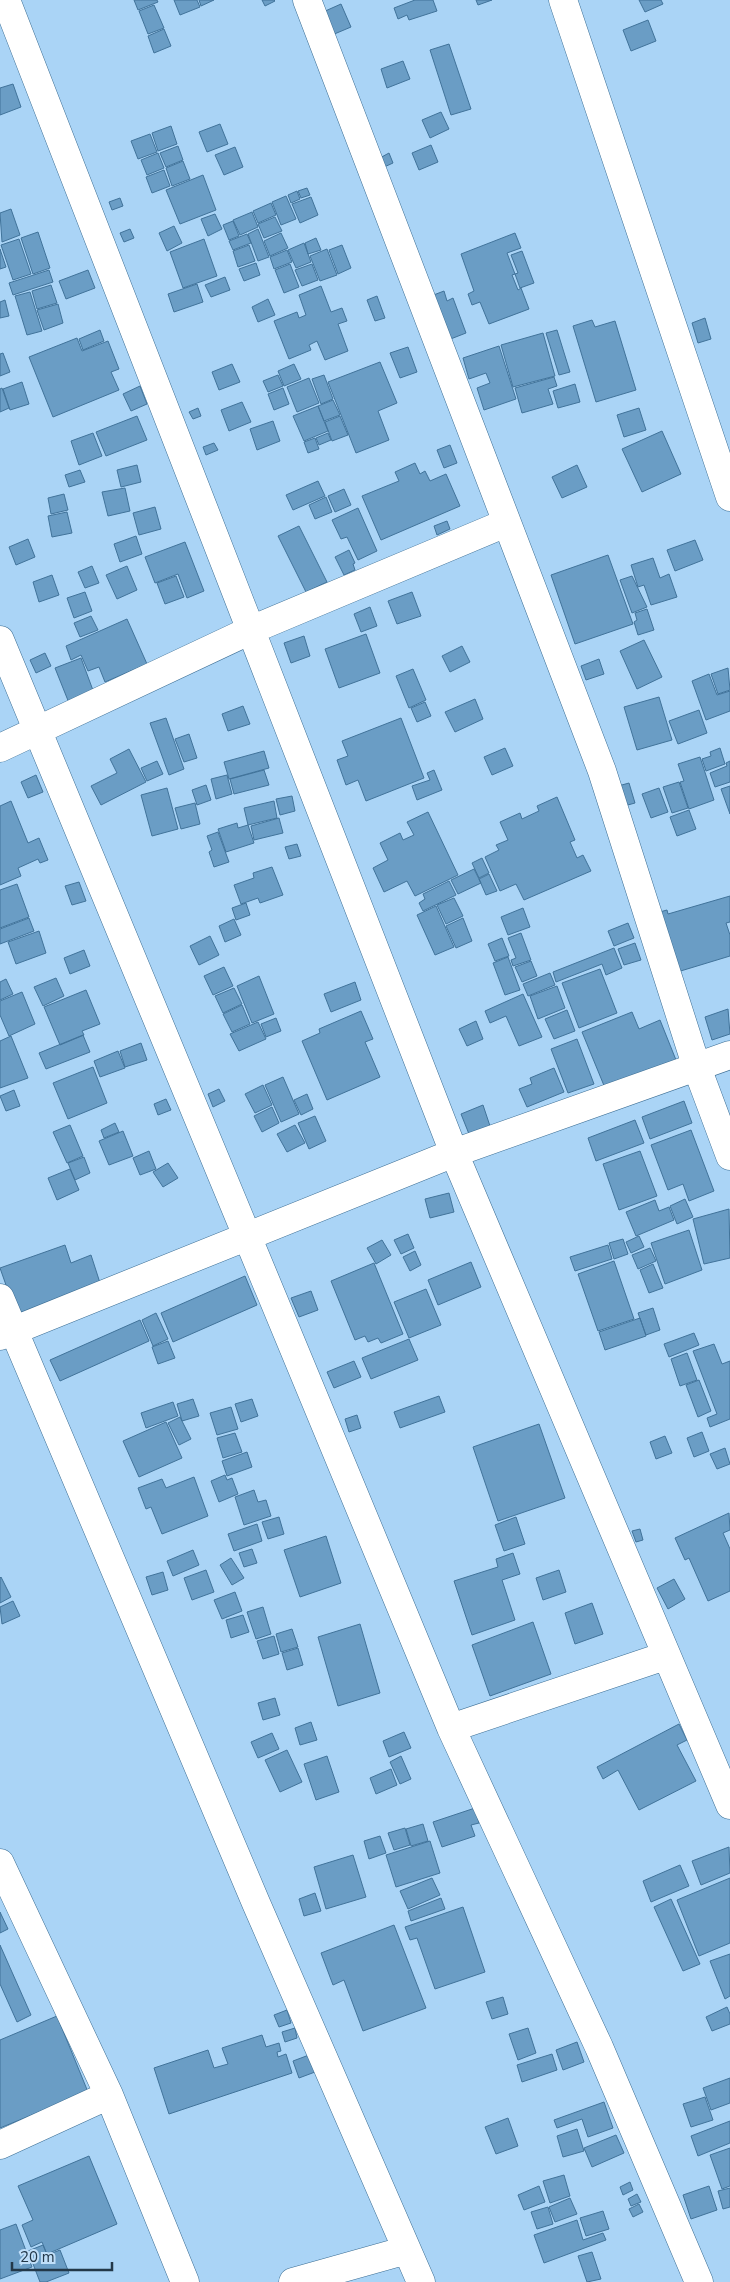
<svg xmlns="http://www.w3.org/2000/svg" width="730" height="2282" viewBox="0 0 730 2282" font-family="'Nunito Sans',sans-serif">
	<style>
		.building { fill: #6a9dc5; stroke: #41739a }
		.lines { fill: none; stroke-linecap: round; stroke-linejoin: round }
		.minor-casing { stroke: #3c6e94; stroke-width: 29 }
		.minor { stroke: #fff; stroke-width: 28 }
	</style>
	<rect width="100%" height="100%" fill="#aad4f6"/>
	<path class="building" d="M134,0H157L158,2L138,10Z
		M174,0H197L200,7L180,15Z
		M199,0H214L201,6Z
		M262,0H274L275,1L265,6Z
		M415,0H433L437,11L409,20L407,15L398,19L394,8Z
		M476,0H492L478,5Z
		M639,0H661L663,4L645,12Z
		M341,4L351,27L332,35L323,12Z
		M154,5L164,28L148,34L139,11Z
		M648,20L656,41L631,51L623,30Z
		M164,29L171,46L154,53L148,36Z
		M449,44L471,109L451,115L430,50Z
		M403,61L410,79L387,88L381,69Z
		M13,84L21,107L0,115V88Z
		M441,112L449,129L430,138L422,120Z
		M220,124L228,144L207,152L199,132Z
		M171,126L177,144L158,151L152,133Z
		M150,134L157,152L138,159L131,141Z
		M431,145L438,162L419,170L412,153Z
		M178,146L183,160L166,167L160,153Z
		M235,147L243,167L224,175L215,155Z
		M158,153L164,168L147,175L141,160Z
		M389,153L393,163L382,168L378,159Z
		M183,161L190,179L172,186L166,168Z
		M164,170L170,186L152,193L146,177Z
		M203,175L216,210L180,224L166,190Z
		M307,188L310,195L301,198L298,191Z
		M297,191L300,199L291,203L288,195Z
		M286,196L296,219L281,225L272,202Z
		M311,197L318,215L300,223L292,204Z
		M120,198L123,206L112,210L109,202Z
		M271,203L276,215L258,223L253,211Z
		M11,209L20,235L2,242L0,213Z
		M252,212L258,227L240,235L233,220Z
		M215,214L222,229L208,236L201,219Z
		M275,217L282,231L264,238L258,224Z
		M233,221L239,236L229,240L223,225Z
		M174,226L182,243L167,251L159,233Z
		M130,229L134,238L124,242L120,233Z
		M258,229L269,257L258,261L248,234Z
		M38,232L50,268L33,274L21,238Z
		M281,233L288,248L270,256L264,241Z
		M515,233L521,248L507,253L515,274L512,275L518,290L521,288L529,309L489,324L480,302L472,305L468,294L474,291L461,254Z
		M247,234L251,243L233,250L229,241Z
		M316,238L321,250L308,254L305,243Z
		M19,239L31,274L13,280L1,245Z
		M204,239L217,276L183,288L170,252Z
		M304,243L311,262L296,268L288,250Z
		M249,245L255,261L238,267L233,251Z
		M342,245L351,268L338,274L329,250Z
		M0,249L6,267L0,269Z
		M327,249L337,275L320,281L310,256Z
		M287,250L292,262L274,269L270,257Z
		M522,251L534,283L520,288L515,274L518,273L511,255Z
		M256,263L260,275L244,281L239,269Z
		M290,264L299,287L284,293L275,270Z
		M312,264L318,280L302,286L295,270Z
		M49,270L53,282L13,295L9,283Z
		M88,270L95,288L66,299L59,281Z
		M225,277L230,290L211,297L205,285Z
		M197,284L203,302L174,312L168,294Z
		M51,285L57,303L37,309L32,291Z
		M321,286L331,312L342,308L347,321L338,324L348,351L325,360L317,341L309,345L311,350L289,359L274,321L297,312L299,318L306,315L299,295Z
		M444,291L447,301L453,298L466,333L448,340L431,296Z
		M30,292L42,331L27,335L15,296Z
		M377,296L385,318L375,321L367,300Z
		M268,299L275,315L258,322L252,307Z
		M5,300L9,316L0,318V302Z
		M58,304L63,323L44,330L37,310Z
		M705,318L711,339L698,343L692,323Z
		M592,320L595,327L615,321L636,390L596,402L573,326Z
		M100,330L104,341L83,350L79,339Z
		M557,330L570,372L559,375L546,333Z
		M543,333L555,376L513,387L501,345Z
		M77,338L82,351L108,341L119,369L111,372L119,390L53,417L29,357Z
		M499,346L516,399L484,410L477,388L490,383L486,373L469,379L463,358Z
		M408,347L417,372L400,378L390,353Z
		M3,353L10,372L0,376V354Z
		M380,362L397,403L378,411L389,440L356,453L328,382Z
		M232,364L240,382L219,390L212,372Z
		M294,364L301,379L284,386L278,371Z
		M278,375L283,386L268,392L263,381Z
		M324,375L333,399L321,404L312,379Z
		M554,377L557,386L548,389L553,404L522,413L515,388Z
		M309,378L319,403L297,412L287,387Z
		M22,382L29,404L10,410L3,389Z
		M575,384L580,402L558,408L553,391Z
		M140,386L147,404L131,411L123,394Z
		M2,388L9,408L0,412V389Z
		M283,388L289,404L274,410L268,394Z
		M333,400L340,415L324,421L318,406Z
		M242,402L251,422L229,431L221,410Z
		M318,406L328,431L304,441L293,416Z
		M198,408L201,416L193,419L189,412Z
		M639,408L646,430L624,437L617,415Z
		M137,416L147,440L106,456L96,432Z
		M340,416L348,435L332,441L325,422Z
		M273,421L280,441L257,450L250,429Z
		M662,431L681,474L642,492L622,449Z
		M93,433L102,456L79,465L71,441Z
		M328,433L331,440L319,445L316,438Z
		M315,438L319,449L308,453L304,442Z
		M214,443L218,450L206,455L203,447Z
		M450,445L457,463L444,468L437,450Z
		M415,463L420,474L425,471L430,481L446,474L460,506L381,540L362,496L399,481L395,472Z
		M137,465L141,482L121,487L117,470Z
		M577,465L587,487L562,498L552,477Z
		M80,470L85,482L69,487L65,475Z
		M318,481L325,496L293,510L286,495Z
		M125,488L130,511L108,516L102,492Z
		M344,489L351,505L335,512L328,496Z
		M64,494L68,510L51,514L48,498Z
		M326,497L332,512L315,519L309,505Z
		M155,507L161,529L139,535L133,513Z
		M358,508L377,551L358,560L347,537L341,539L332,520Z
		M67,512L72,533L52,537L48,516Z
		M447,521L450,529L437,535L434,526Z
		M299,526L327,582L306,592L278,536Z
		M136,536L142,554L120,562L114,544Z
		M28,539L35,557L16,565L9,547Z
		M695,540L703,560L675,571L667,550Z
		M185,542L204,591L187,598L178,574L155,583L145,557Z
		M349,550L355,563L353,564L355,570L344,575L335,557Z
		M608,555L633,624L575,644L551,575Z
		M653,558L660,578L669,574L677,597L651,605L644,585L638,587L631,565Z
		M92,566L99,583L85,588L78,572Z
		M127,566L137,590L117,599L106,575Z
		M52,575L59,595L39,602L33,582Z
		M176,576L184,597L165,604L157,583Z
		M632,576L647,607L632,613L620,580Z
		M85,592L92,611L74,618L67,598Z
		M412,592L421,616L397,624L388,601Z
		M370,607L377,626L361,632L354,614Z
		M647,609L654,630L638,635L634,622L637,620L635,613Z
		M91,616L98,630L80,637L74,623Z
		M127,619L147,664L105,682L99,667L88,671L81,655L71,660L66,646Z
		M366,634L380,673L339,688L325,649Z
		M304,636L310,656L291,663L284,643Z
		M644,640L662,677L637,689L620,651Z
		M462,646L470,662L450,672L442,656Z
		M45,653L51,666L36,673L30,660Z
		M81,658L94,693L69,703L55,668Z
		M599,659L604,674L586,680L581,666Z
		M728,668L730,690L718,694L711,674Z
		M413,669L426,700L409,708L396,676Z
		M709,674L717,695L730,691V711L706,720L692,681Z
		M659,697L672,740L637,750L624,707Z
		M475,699L483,719L455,732L445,712Z
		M425,702L431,716L417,722L411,708Z
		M243,706L250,724L228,731L222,714Z
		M699,710L707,733L678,744L669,721Z
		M166,718L184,769L169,775L150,723Z
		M401,718L424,778L366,801L358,780L346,785L337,760L348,756L342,741Z
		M189,734L197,758L184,762L175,739Z
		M505,748L513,766L492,775L484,757Z
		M720,748L725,764L706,771L702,759L711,756L710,752Z
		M129,749L146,782L101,805L91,786L117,773L110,759Z
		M264,751L269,768L229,779L224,762Z
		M700,757L714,800L689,809L680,782L684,781L678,764Z
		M157,761L163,774L147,781L141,768Z
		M730,761V782L715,787L710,773L727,766L726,763Z
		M264,770L269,785L234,794L230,779Z
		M434,770L442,790L417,800L412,786L430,780L427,773Z
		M36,775L43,792L28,798L21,782Z
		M227,775L232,794L216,799L211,779Z
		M679,782L688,808L672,813L663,787Z
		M629,783L635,803L617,808L611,788Z
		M206,785L211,800L197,805L192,790Z
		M730,786V814L721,789Z
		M167,788L178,829L152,836L141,795Z
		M659,788L668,812L651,818L642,794Z
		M292,796L295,811L280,815L276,799Z
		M557,797L575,840L570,842L577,858L583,855L591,871L524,900L516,884L500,891L485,857L499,850L496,845L508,840L500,822L520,813L522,819L539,811L537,806Z
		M11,801L28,843L39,838L48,860L40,863L38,859L18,868L21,876L0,885V806Z
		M274,801L277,818L248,825L244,808Z
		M195,803L200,824L181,829L175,808Z
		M689,810L696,829L677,836L670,817Z
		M428,812L458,875L415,896L407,881L384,892L373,868L388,860L380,843L400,833L403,840L414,835L407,822Z
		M279,818L283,833L254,840L251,826Z
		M237,823L238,828L248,825L254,843L226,852L218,829Z
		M218,832L229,862L214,867L209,852L212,850L207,836Z
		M297,844L301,856L289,859L285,847Z
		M482,858L489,873L479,878L472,863Z
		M272,867L283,895L260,903L258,898L241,904L234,885L254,878L253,873Z
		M474,869L481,883L458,894L451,880Z
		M489,874L497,891L486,895L479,879Z
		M449,881L456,895L423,911L419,903L425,899L423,894Z
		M79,882L86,901L72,905L65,886Z
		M17,884L29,917L0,928V890Z
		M730,896V922L726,923L730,935V956L674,973L656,913L667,910L668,914Z
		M454,898L463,916L446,924L437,905Z
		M246,903L250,915L236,920L232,908Z
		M436,906L454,947L435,955L417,915Z
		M523,908L530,927L508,935L501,917Z
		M29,918L34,931L0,944V929Z
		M463,918L472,941L456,948L446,926Z
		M234,919L241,935L225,942L219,926Z
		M628,923L634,938L614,946L608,931Z
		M39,931L46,953L16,964L8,942Z
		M521,933L531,960L513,966L511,960L516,958L508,938Z
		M210,936L219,955L199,965L190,946Z
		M502,938L509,956L495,961L488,944Z
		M635,943L641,960L624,965L618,949Z
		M614,948L622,968L606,975L602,964L556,982L553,972Z
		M84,950L90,966L70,974L64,958Z
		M508,957L520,990L505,995L493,963Z
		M531,961L537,976L522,982L515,967Z
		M224,967L233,986L213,995L204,976Z
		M600,969L617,1013L579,1028L562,983Z
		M550,973L555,985L528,996L523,984Z
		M259,976L274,1014L252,1023L237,986Z
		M56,978L64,996L43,1006L34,987Z
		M6,979L13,994L0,1000V982Z
		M355,982L361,1000L331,1012L324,994Z
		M557,986L565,1008L538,1019L530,996Z
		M234,988L242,1004L223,1013L215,996Z
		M86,990L100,1024L82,1031L84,1035L60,1045L44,1007Z
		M22,992L35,1024L9,1036L0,1015V1001Z
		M523,994L542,1037L519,1046L506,1016L490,1023L485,1011Z
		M242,1005L250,1024L232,1032L223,1014Z
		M728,1009L730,1034L712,1040L705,1017Z
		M567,1010L575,1031L554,1039L545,1019Z
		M361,1011L373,1039L365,1042L380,1077L327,1100L302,1041L320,1033L319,1029Z
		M632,1012L639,1029L660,1020L676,1060L605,1088L582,1032Z
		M276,1018L281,1031L266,1037L261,1024Z
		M476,1021L483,1039L467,1046L459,1029Z
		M258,1022L266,1039L239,1051L230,1034Z
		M83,1035L90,1052L46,1069L39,1053Z
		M11,1036L28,1078L0,1088V1041Z
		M577,1039L594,1084L568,1093L551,1049Z
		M141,1043L147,1060L125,1067L120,1051Z
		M118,1051L125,1068L100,1077L94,1061Z
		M93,1067L107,1103L68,1119L53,1083Z
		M554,1068L564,1092L527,1107L519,1089L532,1084L530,1078Z
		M283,1077L299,1114L281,1122L265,1085Z
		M263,1085L272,1105L255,1113L245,1094Z
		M219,1089L225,1101L213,1107L208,1094Z
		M14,1090L20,1106L6,1111L0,1096Z
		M307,1094L313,1109L301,1115L294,1100Z
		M166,1099L171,1110L158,1115L154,1104Z
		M684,1101L692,1123L650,1139L642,1117Z
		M483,1105L490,1126L469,1134L461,1114Z
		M272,1107L279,1123L262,1132L254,1116Z
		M315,1116L326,1141L309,1149L298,1123Z
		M635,1120L644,1143L596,1161L588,1138Z
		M115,1123L119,1132L104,1138L101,1130Z
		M70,1125L83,1156L67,1163L53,1132Z
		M295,1125L305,1143L287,1152L277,1134Z
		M691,1130L714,1191L689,1201L683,1184L668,1190L651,1145Z
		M123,1131L133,1156L109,1165L99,1141Z
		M149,1151L156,1169L140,1175L133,1158Z
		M640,1151L657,1196L619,1210L603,1164Z
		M84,1157L90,1173L75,1180L68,1163Z
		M168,1163L178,1178L163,1187L153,1172Z
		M70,1169L79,1190L57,1200L48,1178Z
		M449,1193L454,1212L430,1218L425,1199Z
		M685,1199L693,1217L677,1224L670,1206Z
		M655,1200L659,1211L669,1207L674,1220L636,1236L626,1212Z
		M729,1209L730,1258L704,1264L693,1219Z
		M689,1230L702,1270L665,1284L651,1243Z
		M408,1234L414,1248L401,1254L394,1240Z
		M639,1236L644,1247L631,1253L626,1242Z
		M623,1239L628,1254L614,1259L609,1243Z
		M382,1240L391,1255L376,1264L367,1248Z
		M65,1245L71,1263L91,1255L102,1289L18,1319L0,1268Z
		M608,1245L612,1259L575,1271L570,1257Z
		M650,1248L656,1261L638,1269L632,1255Z
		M415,1251L421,1265L410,1271L403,1257Z
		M614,1261L634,1319L598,1331L578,1274Z
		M471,1262L481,1287L438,1305L428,1280Z
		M374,1263L403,1334L381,1343L378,1338L368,1342L365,1336L355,1340L331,1281Z
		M653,1264L663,1288L649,1293L640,1270Z
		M245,1276L257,1305L173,1342L161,1313Z
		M426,1289L441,1325L409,1338L394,1302Z
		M311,1291L318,1310L299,1317L291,1298Z
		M653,1308L660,1330L646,1335L638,1313Z
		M156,1313L168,1339L153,1346L142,1320Z
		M640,1318L646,1336L605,1350L599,1332Z
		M140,1320L149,1341L60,1381L50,1360Z
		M694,1333L699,1345L669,1357L664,1344Z
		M409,1339L418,1360L371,1379L362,1358Z
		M168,1341L175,1358L158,1364L152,1347Z
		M714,1344L722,1364L730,1361V1419L710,1427L707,1418L717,1414L693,1351Z
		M687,1353L697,1380L680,1386L671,1359Z
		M354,1361L361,1377L334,1388L327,1372Z
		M699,1380L711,1411L698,1417L686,1385Z
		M439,1396L445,1412L400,1428L394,1412Z
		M193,1399L199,1416L182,1421L177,1404Z
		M252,1399L258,1416L241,1422L235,1404Z
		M173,1402L178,1416L146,1428L141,1413Z
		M231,1407L238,1429L217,1435L210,1413Z
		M357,1415L361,1428L349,1432L345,1419Z
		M180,1417L191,1439L179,1445L168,1423Z
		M166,1422L182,1458L139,1477L123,1441Z
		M539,1424L565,1498L498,1521L473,1447Z
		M702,1432L709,1451L694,1457L687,1438Z
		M235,1433L242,1452L223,1458L217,1438Z
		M665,1436L672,1453L656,1459L650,1442Z
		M725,1448L730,1464L717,1469L710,1454Z
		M247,1452L252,1467L227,1476L222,1461Z
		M225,1475L227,1480L232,1478L238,1494L219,1502L211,1481Z
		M194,1477L208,1516L162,1534L151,1507L146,1509L138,1488L162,1479L166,1488Z
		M254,1490L258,1502L266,1500L271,1516L244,1525L235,1497Z
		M729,1513L730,1530L723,1533L730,1549V1591L708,1601L689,1558L685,1560L675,1538Z
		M279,1517L284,1534L268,1539L262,1522Z
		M516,1517L525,1544L504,1551L495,1525Z
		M257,1524L262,1541L234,1551L228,1534Z
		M640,1529L643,1540L636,1542L632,1531Z
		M326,1536L341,1583L300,1597L284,1550Z
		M252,1549L257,1563L244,1567L239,1553Z
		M193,1550L199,1565L173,1576L167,1561Z
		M513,1553L520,1574L502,1580L515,1620L472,1635L454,1581L498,1567L496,1559Z
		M231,1558L244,1578L232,1585L220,1565Z
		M206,1570L214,1592L192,1600L184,1578Z
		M559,1570L566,1592L543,1600L536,1578Z
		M163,1572L168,1590L152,1595L146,1577Z
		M1,1577L11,1597L0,1603V1578Z
		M674,1579L685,1599L668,1609L657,1588Z
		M235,1592L242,1611L222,1619L214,1600Z
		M13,1601L20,1616L2,1624L0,1607Z
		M592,1603L603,1634L575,1644L565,1613Z
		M263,1607L271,1634L256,1639L247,1612Z
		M243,1615L249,1632L231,1638L226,1620Z
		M533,1622L551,1674L490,1696L472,1645Z
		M360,1624L380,1693L338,1706L318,1637Z
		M292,1629L298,1647L281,1652L276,1634Z
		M274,1636L279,1654L263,1659L257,1641Z
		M298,1648L303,1665L287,1670L282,1653Z
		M275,1698L280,1715L263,1720L258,1703Z
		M311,1722L317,1740L300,1745L295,1728Z
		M679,1724L687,1740L677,1745L696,1781L639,1810L618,1770L603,1779L597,1767Z
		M404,1732L411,1748L389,1757L383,1741Z
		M272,1733L279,1749L258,1758L251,1742Z
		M287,1750L302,1782L280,1792L265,1760Z
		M327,1756L339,1792L316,1800L304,1764Z
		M401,1756L411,1779L400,1784L390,1762Z
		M391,1769L397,1785L376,1794L370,1778Z
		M475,1808L479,1823L471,1825L475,1836L442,1847L433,1822Z
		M423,1824L428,1841L411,1846L406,1829Z
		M405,1828L410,1845L394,1850L388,1833Z
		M380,1836L386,1853L369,1859L364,1841Z
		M430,1841L440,1873L396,1887L386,1855Z
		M729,1847L730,1873L701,1885L692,1861Z
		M353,1855L366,1897L326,1909L314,1867Z
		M680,1865L689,1886L651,1902L643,1881Z
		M432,1878L440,1895L408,1909L400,1891Z
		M730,1878V1943L699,1956L677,1900Z
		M315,1893L321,1911L304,1916L299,1899Z
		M441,1898L445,1909L411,1921L408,1911Z
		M671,1899L700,1964L683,1971L654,1907Z
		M463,1907L485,1972L435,1989L417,1938L410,1940L405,1927Z
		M0,1912L8,1929L0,1933Z
		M394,1925L426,2008L363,2031L344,1980L333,1985L321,1953Z
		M0,1945L31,2015L17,2022L0,1984Z
		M730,1954V1996L725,1999L710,1961Z
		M503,1997L508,2014L492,2019L486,2002Z
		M727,2007L730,2014V2024L712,2031L706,2017Z
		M287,2010L291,2023L279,2027L274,2015Z
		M57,2016L88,2092L0,2128V2040Z
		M295,2028L297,2038L285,2042L282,2032Z
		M528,2028L536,2053L518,2060L509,2034Z
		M262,2035L266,2047L279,2043L281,2051L277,2052L278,2057L286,2054L292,2073L169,2114L154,2068L208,2050L214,2068L228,2064L222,2048Z
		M577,2042L584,2062L563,2070L556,2050Z
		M552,2054L557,2070L522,2082L517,2065Z
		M309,2055L315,2072L299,2078L293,2061Z
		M730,2078V2103L711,2110L703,2088Z
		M705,2097L713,2120L691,2127L683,2104Z
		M604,2102L613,2128L588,2137L582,2119L557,2128L554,2120Z
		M508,2118L518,2146L496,2154L485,2127Z
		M730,2121V2143L698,2156L691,2136Z
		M577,2129L584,2151L563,2157L557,2136Z
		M616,2135L624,2153L592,2167L584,2148Z
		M730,2148V2186L722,2189L710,2155Z
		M89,2156L117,2224L47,2254L42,2242L31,2247L22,2225L33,2220L18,2186Z
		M564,2175L570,2196L550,2203L543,2181Z
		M630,2182L633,2190L623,2195L620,2187Z
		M539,2186L545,2202L524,2210L518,2195Z
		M709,2186L717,2210L691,2219L683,2195Z
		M730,2188V2207L723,2209L718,2191Z
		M637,2194L641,2202L631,2206L628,2199Z
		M570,2198L577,2214L555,2222L549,2207Z
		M639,2204L643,2212L633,2217L629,2209Z
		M548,2207L553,2224L537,2229L531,2212Z
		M603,2211L609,2229L586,2236L580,2218Z
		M577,2220L583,2240L603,2233L606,2240L544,2263L534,2235Z
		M16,2224L32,2267L0,2279V2230Z
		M43,2245L47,2255L60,2250L69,2273L46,2282H40L28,2251Z
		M592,2252L601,2279L587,2282L578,2256Z"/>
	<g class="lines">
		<g class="minor-casing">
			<path id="minor" d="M6,0L454,1153L730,1805
				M307,0L602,771L696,1065L730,1156
				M563,0L730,497
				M0,640L451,1728L599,2047L699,2282
				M0,748L251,630L506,523
				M0,1298L256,1903L421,2282
				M0,1336L454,1153L730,1055
				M451,1728L665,1656
				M0,1863L109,2095L185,2282
				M0,2145L109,2095
				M293,2282L407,2250"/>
		</g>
		<use href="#minor" class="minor"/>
	</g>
	<path d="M12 2262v8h100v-8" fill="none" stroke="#233849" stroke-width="2.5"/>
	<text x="20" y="2262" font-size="15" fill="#233849" stroke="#c0dff9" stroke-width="4" paint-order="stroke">20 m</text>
</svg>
